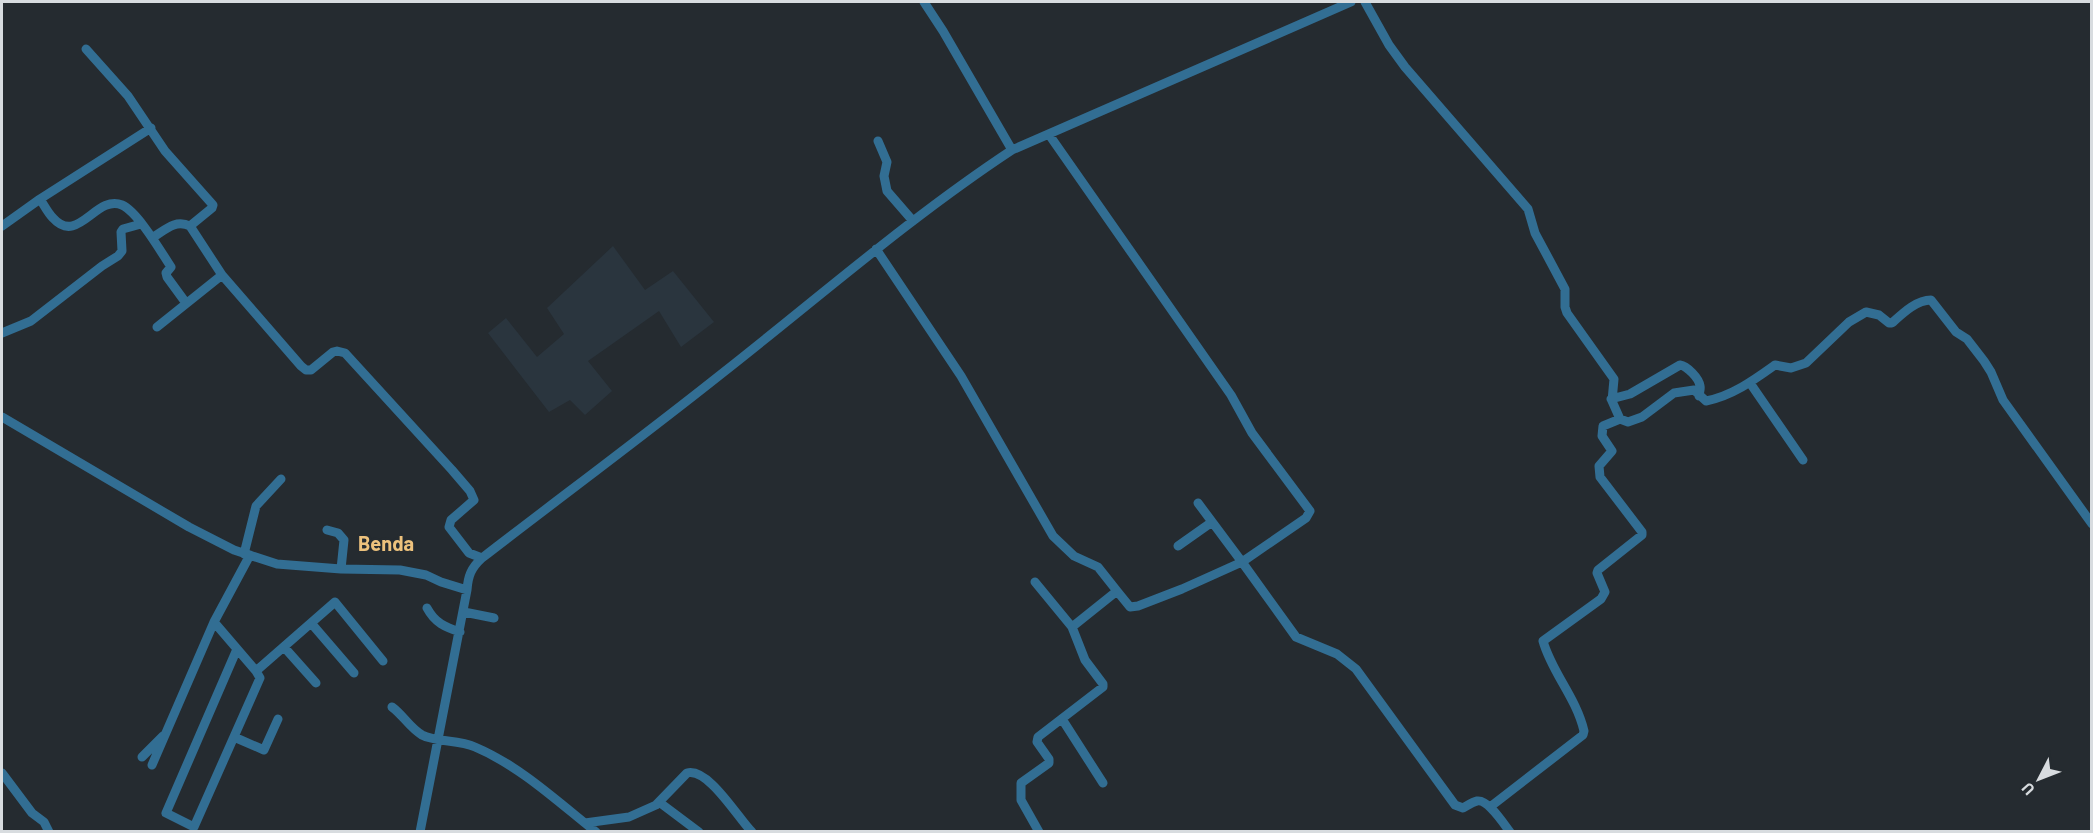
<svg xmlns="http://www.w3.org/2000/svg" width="2093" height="833" viewBox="0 0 2093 833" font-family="Barlow,sans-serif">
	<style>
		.built { fill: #2a353e }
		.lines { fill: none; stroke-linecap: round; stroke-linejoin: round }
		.minor { stroke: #326e93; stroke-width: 9 }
		.labels { text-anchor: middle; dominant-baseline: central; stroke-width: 4.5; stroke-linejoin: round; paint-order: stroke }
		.quarter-label { font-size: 20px; font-weight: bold; fill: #edc27d; stroke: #252b30 }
	</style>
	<rect width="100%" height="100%" fill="#252b30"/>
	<path class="built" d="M613,246L645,290L673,271L714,322L681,347L659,311L588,361L612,391L585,415L570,400L549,412L488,333L506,318L537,357L564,334L547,308Z"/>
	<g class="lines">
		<path class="minor" d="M924,2L943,31L1012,150
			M1365,2L1389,45L1405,67L1528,209L1535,233L1565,289V307L1567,313L1614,379L1612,401L1620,419
			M86,49L128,96L165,151L213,205L212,208L190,226C175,219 165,230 152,238
			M1050,136L1231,395L1252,433L1310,511L1306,518L1242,562L1296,637L1337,654L1356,669L1455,805L1463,808C1467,806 1472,802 1477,801C1488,799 1503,823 1510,832
			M878,141L887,162L884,176L887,191L913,221
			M40,199L151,128
			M2,226L40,199C44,205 48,213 53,218C78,246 96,194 122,205C138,212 161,252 171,267L166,273L167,277L186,303
			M190,226L222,275L301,366L306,370H311L333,352L337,351L345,353L452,470L470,491L474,500L451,520L449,527L469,553L482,558
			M876,249L961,376L1053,536L1074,556L1098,567L1117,591L1072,627L1085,660L1103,684V687L1038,737L1037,742L1049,759V763L1021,783V800L1039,832
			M157,327L222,275
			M2,333L31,321L102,266L118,256L122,251L121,232L123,229L141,224
			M1750,383L1803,460
			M1611,399L1630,394L1680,365C1687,366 1699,378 1700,386C1701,389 1699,393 1699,396
			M2,417L189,527L234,550L277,564L341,569L400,570L426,575L441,582L467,590C468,576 471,568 482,558C561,497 642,437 720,375C817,299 909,218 1012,150L1351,2
			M327,530L338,533L344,540L341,569
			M1178,546L1212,522
			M244,554L256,506L281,479
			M1035,582L1072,627
			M1117,591L1130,607L1138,606L1182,589L1242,562L1198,503
			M427,608C435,623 445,627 460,632
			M464,612L494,618
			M214,622L256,671L260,678L194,827L166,813L237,649
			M311,623L354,673
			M284,647L316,683
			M256,671L335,602L383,661
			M392,707C403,715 410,728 422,735C435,742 459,740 475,747C520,766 558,802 596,832
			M1062,719L1103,783
			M234,737L264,750L278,719
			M142,757L163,736
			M152,765L214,622L250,555
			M2,773L32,813L44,822L49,832
			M659,802L699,832
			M1490,807L1583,735L1584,731C1576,697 1552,673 1543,641L1601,599L1605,592L1597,573L1598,570L1642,535V532L1600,477L1599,466L1612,451L1602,436L1603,426L1620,419L1628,422L1642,417L1674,393L1694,390L1706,401C1732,396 1754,380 1775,365L1791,368L1806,363L1849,322L1866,312L1879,315L1889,323H1892C1902,314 1916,300 1931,300L1956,332L1967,339L1984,361L1991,372L2003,400L2092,524
			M585,823L629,817L656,805L687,773C708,767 738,818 752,832
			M420,832L467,590"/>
	</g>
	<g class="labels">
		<g class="quarter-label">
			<text x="386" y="543">Benda</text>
		</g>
	</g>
	<rect width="2093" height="833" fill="none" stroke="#d8dcdf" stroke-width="6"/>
	<g transform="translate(2039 779) rotate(228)" stroke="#252b30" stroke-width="4.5" paint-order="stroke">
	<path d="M0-4.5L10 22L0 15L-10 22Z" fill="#d8dcdf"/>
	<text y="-9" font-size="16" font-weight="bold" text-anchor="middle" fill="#d8dcdf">U</text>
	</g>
</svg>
